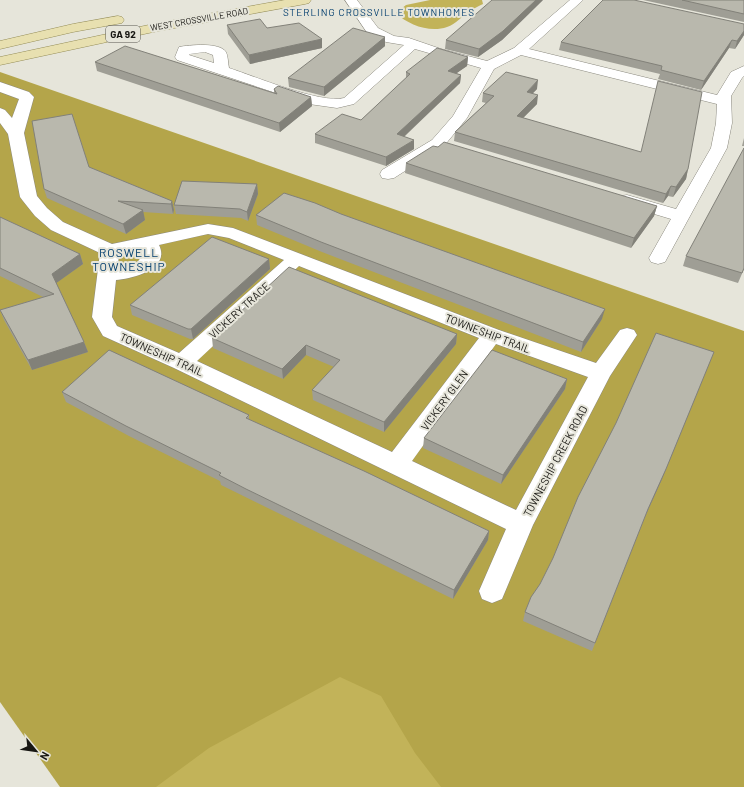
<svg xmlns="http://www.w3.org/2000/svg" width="744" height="787" viewBox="0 0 744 787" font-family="Barlow,sans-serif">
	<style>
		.forest { fill: #b4a54a }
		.water { fill: #c2b359 }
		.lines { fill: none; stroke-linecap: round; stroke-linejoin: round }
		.minor-casing { stroke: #8b897f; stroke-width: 1 }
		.primary-casing { stroke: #958d57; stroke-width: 1 }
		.minor { fill: #fff; fill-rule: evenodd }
		.primary { fill: #e8e0b0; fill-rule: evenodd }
		.wall { fill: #9f9e95 }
		.shaded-wall { fill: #828179 }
		.building { fill: #b9b8ad; stroke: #828179 }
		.labels { text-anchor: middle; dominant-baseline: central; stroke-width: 4; stroke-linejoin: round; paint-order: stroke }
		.far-street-label { font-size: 9px; fill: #181713; stroke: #e6e5da }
		.far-neighbourhood-label { font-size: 10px; letter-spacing: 1px; fill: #043f6f; stroke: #e6e5da }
		.shield { fill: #e6e5da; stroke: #56554f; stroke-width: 1 }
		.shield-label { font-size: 10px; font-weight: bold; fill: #181713 }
		.street-label { font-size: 11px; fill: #181713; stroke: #e6e5da }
		.neighbourhood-label { font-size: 12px; letter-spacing: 1px; fill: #043f6f; stroke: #e6e5da }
	</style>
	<rect width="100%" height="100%" fill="#e6e5da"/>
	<path class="forest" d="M0,72L744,331V787H60L0,702Z"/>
	<path class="water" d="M430,0H482L483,4C479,6 474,8 470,11C462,16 456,24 447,27C430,33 408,25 396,13L406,5Z
		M340,677L381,696L415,753L441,787H156L209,748Z"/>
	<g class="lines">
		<g class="minor-casing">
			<path id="minor" d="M345,0H357L378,28L394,36L409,38L441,49L487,61L514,48L570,0H583L529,49L717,95L731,72L744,66V76L742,78L731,96L732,123L727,148L665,262L658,264L651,262L649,258L671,219L621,204L618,200L621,196L627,195L676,209L711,148L716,123L717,104L521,55L494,69L467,118L444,146L394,178L388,179L382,178L380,174L382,170L432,140L453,116L481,68L415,49L354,104L337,108L309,104L177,60L175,57L179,47C189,45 220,42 226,52C228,56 228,63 229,68C254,76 320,104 344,98L404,45L386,42L368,34ZM205,52L213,55L214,63L189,55L190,54Z
				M0,82L29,92L34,97L24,133L37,196L47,208L63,222L112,244L208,224L233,228L499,330L596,363L620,330L627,328L634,330L637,335L610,376L533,525L502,599L492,603L482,599L479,591L506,529L174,368L103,336L92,317L100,253L51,230L35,216L23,201L20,197L8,134L0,123V108L5,110L12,118L19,99L0,92ZM208,234L229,238L284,260L179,353L117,326L112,317L116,280C132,279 171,269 159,245ZM142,249C143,263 131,267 119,268L118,265L119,254ZM299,266L479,338L392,452L197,361ZM496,344L588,377L516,510L412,461Z"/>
		</g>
		<g class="primary-casing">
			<path id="primary" d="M285,0H311L309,3L305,4L158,31L0,65V57L158,23Z
				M118,16L122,17L124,20L122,23L73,32L0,49V41L73,24Z"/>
		</g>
		<use href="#minor" class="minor"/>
		<use href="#primary" class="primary"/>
	</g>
	<path class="wall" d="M543,0L502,40L478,57L445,49L446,40Z
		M643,0H744V22Z
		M744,24V35L735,49L729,48L701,90L658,79L660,74L559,50L561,42Z
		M227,25L267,28L322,39V48L250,64L228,34Z
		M385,37V46L324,96L289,87L288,78Z
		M468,57L467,66L456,73L461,75L460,83L404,137L414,149L386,166L315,143V134L361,120L406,78V72Z
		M95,62L274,93V89L311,97L312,106L280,132L97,71Z
		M537,89L533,93L537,104L523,118L688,169L686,179L673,197L668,196L663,203L454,141L455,132L486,103L482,102L483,93Z
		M744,138V146H742Z
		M406,163L657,206L654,216L631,248L405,173Z
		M89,167L172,201L174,210L173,214L143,212L145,220L126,234L47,198L44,189Z
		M257,184L258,194L248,221L241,218L176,214L174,205Z
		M341,214L602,319L581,352L322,252L257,225L256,215Z
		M0,217L80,254L83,264L56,283L84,342L88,352L32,370L4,320L0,310L43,297L0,276Z
		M686,256L744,269L738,283L683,266Z
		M269,259L270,269L193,339H190L132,315L130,305Z
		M457,334L456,344L384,432L313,400L312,390L334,367L306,355L283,379L213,348L212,338Z
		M567,379L565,389L501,484L423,448L424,438Z
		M62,392L249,415V420L489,531L488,540L453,599L221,485L220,481L129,436L66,402Z
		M662,479L644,519L592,651L523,621L525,612Z"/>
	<path class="shaded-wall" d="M536,0H543L502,40L478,57L479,49Z
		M744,31V35L735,49L737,41Z
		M385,37V46L324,96V87Z
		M322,39V48L250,64L249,55Z
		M732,40L729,48L701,90L704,81Z
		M468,57L467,66L447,80L448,71Z
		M461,75L460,83L396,144L397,134Z
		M538,80L537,89L526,100L527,92Z
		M538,95L537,104L516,125L517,116Z
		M311,97L312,106L280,132L279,123Z
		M414,140V149L386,166V157Z
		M688,169L686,179L673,197L676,187Z
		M257,184L258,194L248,221L247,212Z
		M671,186L668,196L663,203L666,194Z
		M172,201L174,210L173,214L171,204Z
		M657,206L654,216L631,248L634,238Z
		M143,210L145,220L126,234L123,224Z
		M80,254L83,264L55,284L52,274Z
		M269,259L270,269L193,339L191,329Z
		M605,309L602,319L581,352L583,342Z
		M457,334L456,344L384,432V422Z
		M84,342L88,352L32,370L28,360Z
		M306,345V355L283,379L282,369Z
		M714,352L662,479L644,519L592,651L648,509Z
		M567,379L565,389L501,484L503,475Z
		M489,531L488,540L453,599L454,590Z"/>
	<path class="building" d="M492,0H536L503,31L479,49L446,40Z
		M603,0H634L744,24V31L737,41L732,40L704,81L661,70L662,66L561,42Z
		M682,0H744V14Z
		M260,19L267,28L299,23L322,39L249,55L227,25Z
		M353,28L385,37L324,87L288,78Z
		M125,46L277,94L274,89L278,86L311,97L279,123L95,62Z
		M437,48L468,57L448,71L461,75L397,134L414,140L386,157L315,134L342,114L361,120L410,74L406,72Z
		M506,72L538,80L527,92L538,95L517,116L641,152L658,81L702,92L688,169L676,187L671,186L666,194L455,132L494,96L483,93Z
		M72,114L89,167L172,201L171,204L118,201L143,210L123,224L44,189L32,121Z
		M444,142L657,206L634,238L406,163L433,146L438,147Z
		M744,148V268L742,273L686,256Z
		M182,181L257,184L247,212L240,209L174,205Z
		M284,193L315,203L341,214L605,309L583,342L321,242L256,215Z
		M0,217L80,254L52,274L84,342L28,360L0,310L54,294L0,268Z
		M212,237L269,259L191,329H188L130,305Z
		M289,267L457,334L384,422L312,390L340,360L306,345L282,369L212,338Z
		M656,333L714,352L666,469L648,509L595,643L525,612L531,597L540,584L553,558L578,497L616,423Z
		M109,350L249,415L246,418L364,471L489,531L454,590L246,489L219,475L221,473L126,426L62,392Z
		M492,350L567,379L503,475L424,438Z"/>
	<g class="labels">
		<g class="far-street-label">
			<text transform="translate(199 19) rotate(-10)">WEST CROSSVILLE ROAD</text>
		</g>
		<g class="far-neighbourhood-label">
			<text x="379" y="12">STERLING CROSSVILLE TOWNHOMES</text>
		</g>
		<rect class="shield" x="106" y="26" width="34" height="16" rx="3"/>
		<g class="shield-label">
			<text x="123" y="34">GA 92</text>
		</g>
		<g class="street-label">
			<text transform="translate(239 310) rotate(-42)">VICKERY TRACE</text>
			<text transform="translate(488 333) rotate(21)">TOWNESHIP TRAIL</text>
			<text transform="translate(162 354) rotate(24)">TOWNESHIP TRAIL</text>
			<text transform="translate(444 400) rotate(-54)">VICKERY GLEN</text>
			<text transform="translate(555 461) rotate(-62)">TOWNESHIP CREEK ROAD</text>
		</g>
		<g class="neighbourhood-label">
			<text x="129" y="252">ROSWELL<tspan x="129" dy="14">TOWNESHIP</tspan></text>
		</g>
	</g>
	<g transform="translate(36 751) rotate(119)" stroke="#e6e5da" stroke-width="3" paint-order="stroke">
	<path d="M0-3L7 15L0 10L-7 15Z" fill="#181713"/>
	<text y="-6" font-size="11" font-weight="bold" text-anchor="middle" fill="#181713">N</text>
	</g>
</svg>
